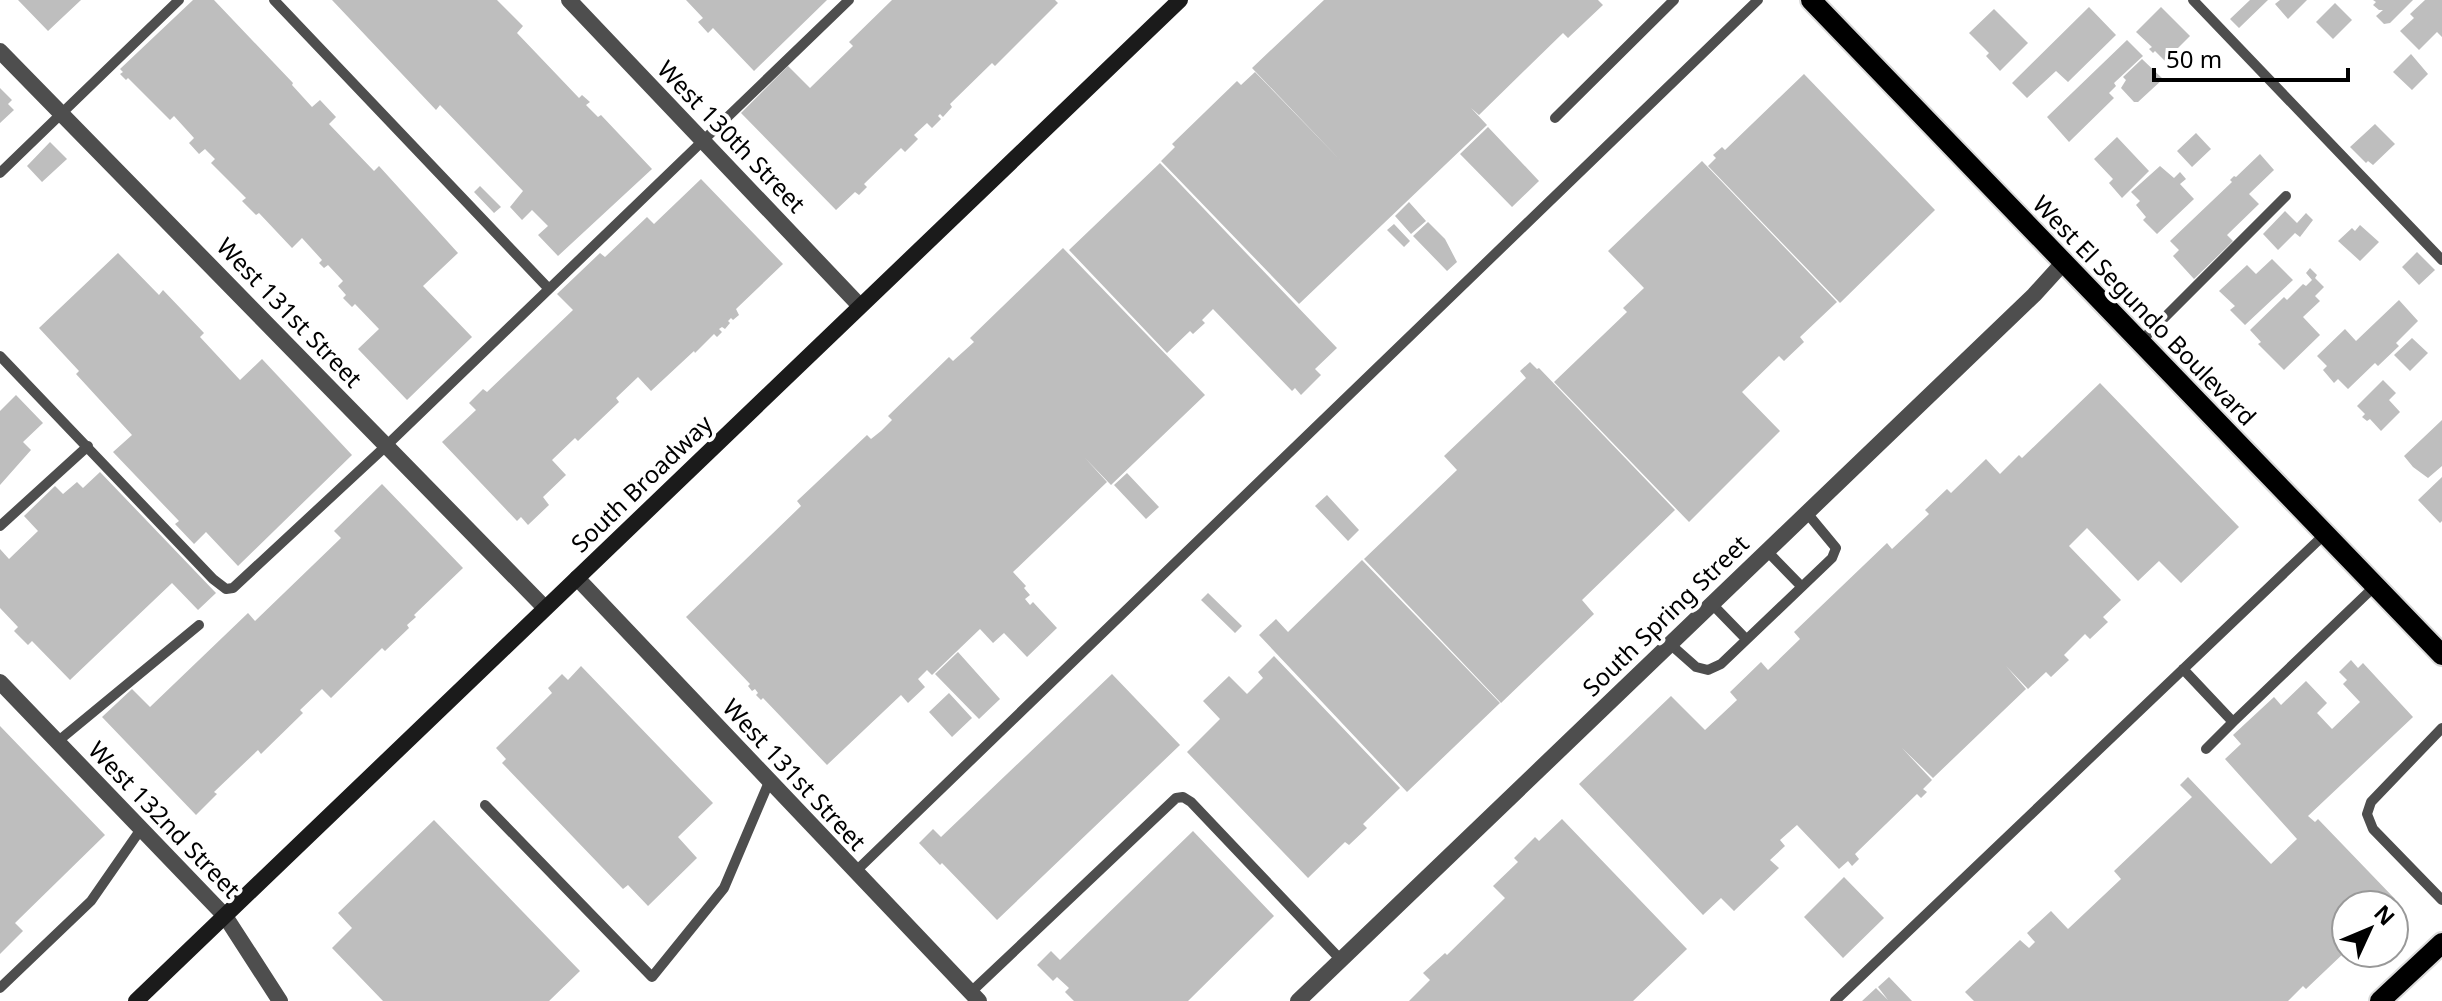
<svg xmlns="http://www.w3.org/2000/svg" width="2442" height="1001" viewBox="0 0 2442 1001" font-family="'Noto Sans',sans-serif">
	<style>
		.building { fill: #bebebe }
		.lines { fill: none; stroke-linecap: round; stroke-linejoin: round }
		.primary-casing { stroke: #dbdbdb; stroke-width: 24 }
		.service { stroke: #4e4e4e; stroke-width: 10 }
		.minor { stroke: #4e4e4e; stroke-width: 16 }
		.secondary { stroke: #1b1b1b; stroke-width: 16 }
		.primary { stroke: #000; stroke-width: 20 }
		.labels { text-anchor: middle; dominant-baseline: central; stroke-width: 8; stroke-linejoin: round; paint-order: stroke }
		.street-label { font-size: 24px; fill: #000; stroke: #fff }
	</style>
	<rect width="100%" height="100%" fill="#fff"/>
	<path class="building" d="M18,0H81L48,31Z
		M193,0H214L293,83L292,85L312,107L320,100L336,117L329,124L374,171L379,166L458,253L423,286L472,337L407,400L358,349L379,329L355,304L352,307L343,298L346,295L338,286L343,281L328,265L324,268L319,263L322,260L302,238L292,248L259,213L256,215L242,201L246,198L211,163L215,159L205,149L199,154L189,143L194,138L174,116L170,120L128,78L126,80L120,74L123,72L120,69Z
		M332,0H497L523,26L517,33L579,98L582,95L590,102L586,105L598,117L601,115L652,169L558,256L538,235L548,226L532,210L522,220L510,207L523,191L440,105L436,110Z
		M686,0H827L754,71L713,28L708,33L698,22L703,18Z
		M892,0H1055L1058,3L995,66L992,63L950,104L952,107L943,117L940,114L938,116L941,119L932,128L927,123L914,135L918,139L905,152L901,148L864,184L867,187L859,195L855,192L836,210L741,113L788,66L810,88L853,46L849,42Z
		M1324,0H1598L1603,5L1568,38L1563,33L1479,115L1471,108L1487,125L1299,304L1161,161L1175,147L1172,144L1237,81L1241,85L1255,72L1342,162L1252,68Z
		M2250,0H2268L2239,28L2230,19Z
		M2280,0H2307L2288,19L2275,4Z
		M2373,0H2413L2390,23L2384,24L2376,16L2383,10H2379L2373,5L2376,2Z
		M2425,0H2442V37L2437,32L2419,50L2400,31L2414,18L2410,14Z
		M2335,3L2352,20L2333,39L2316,22Z
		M2089,7L2116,35L2068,82L2056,71L2027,98L2012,83Z
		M2161,7L2190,36L2165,61L2155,51L2153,53L2149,49L2152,47L2136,32Z
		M1994,9L2028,43L2000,71L1986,56L1989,53L1969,33Z
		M2127,40L2143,56L2114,83L2116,86L2109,93L2114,98L2069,142L2047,117Z
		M2411,54L2428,74L2412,90L2393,72Z
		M2142,59L2163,79L2138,102H2134L2121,88L2126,80L2123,77Z
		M1804,74L1935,210L1840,303L1708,166L1716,158L1713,155L1722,147L1725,150Z
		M0,88L12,100L8,104L14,110L0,123Z
		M2375,124L2395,144L2373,165L2368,161L2366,163L2350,147Z
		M1488,127L1539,181L1512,207L1460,154Z
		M2196,133L2211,149L2192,167L2177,151Z
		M2117,137L2149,171L2122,198L2109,183L2113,179L2094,159Z
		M50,142L67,159L42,182L27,166Z
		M2260,154L2274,170L2249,194L2259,204L2227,235L2233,241L2225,249L2194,279L2173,256L2179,250L2170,241L2232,182L2230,180L2234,176L2236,177Z
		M1702,161L1837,302L1800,337L1804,342L1784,361L1779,356L1742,392L1780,431L1689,522L1554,382L1627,312L1623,308L1644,288L1608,251Z
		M1160,163L1337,348L1315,369L1321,375L1301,395L1295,388L1292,391L1213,309L1202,320L1205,323L1193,334L1190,331L1167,353L1069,250Z
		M2160,166L2174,178L2180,172L2186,179L2180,184L2194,199L2157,234L2143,220L2146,217L2136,205L2140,201L2131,192Z
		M701,179L783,264L736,309L739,315L733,320L731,318L728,321L730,323L725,329L722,327L719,329L722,332L717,337L714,334L695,353L694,351L651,391L638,377L616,398L619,402L578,441L575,438L552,460L566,475L543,497L549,505L528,525L521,517L517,521L442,442L476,410L469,403L483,389L487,392L573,310L557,294L600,253L605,257L647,217L654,224Z
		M480,186L501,207L494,213L474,192Z
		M1409,202L1426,221L1411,234L1395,216Z
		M2285,211L2297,223L2306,213L2313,220L2300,237L2295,233L2278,250L2263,234Z
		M1428,222L1445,239L1457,262L1447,271L1413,236Z
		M1394,224L1410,241L1404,247L1387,230Z
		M2360,225L2379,242L2360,261L2338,241L2352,228L2355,231Z
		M1063,248L1205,395L1111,485L1085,458L1107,482L1013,572L1026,586L1024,588L1030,595L1025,599L1030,605L1033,602L1057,628L1027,657L1004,633L993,643L980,629L932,675L927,670L918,679L925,687L908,703L901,695L827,765L763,698L761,700L756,695L758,693L755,689L752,691L748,686L750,684L686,617L801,506L797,501L867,435L871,439L881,431L892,420L888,416L949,357L953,361L974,342L970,338Z
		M2417,252L2435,270L2419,285L2402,267Z
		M118,253L159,295L163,290L204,333L200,337L240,380L262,359L352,455L238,566L206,532L194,544L175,524L179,521L113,452L132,435L76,374L79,371L39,328Z
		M2272,259L2293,280L2245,325L2230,310L2235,306L2219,291L2247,265L2256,274Z
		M2310,268L2317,275L2315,278L2324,287L2315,296L2320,301L2303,317L2320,335L2284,370L2258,344L2261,342L2250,330L2284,297L2287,300L2303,284L2306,286L2312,280L2306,273Z
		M2399,300L2418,321L2396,343L2399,346L2378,366L2375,363L2348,389L2338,379L2334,383L2323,370L2327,366L2317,356L2345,329L2356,341Z
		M2412,338L2428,353L2410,371L2394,355Z
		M1530,362L1537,369L1539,368L1675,510L1582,600L1594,614L1501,703L1364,559L1457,470L1444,456L1526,378L1520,371Z
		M2383,380L2396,393L2389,400L2400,412L2381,431L2370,419L2367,421L2362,417L2365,414L2357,406Z
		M2100,383L2239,527L2181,583L2159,561L2138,581L2087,528L2069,546L2121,600L2103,617L2108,622L2090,639L2085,634L2064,655L2069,660L2051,677L2046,672L2028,689L2006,666L2026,689L1933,778L1902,748L1932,780L1923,789L1927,792L1921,798L1917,794L1855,854L1859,859L1852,866L1848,861L1839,869L1797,825L1780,840L1785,846L1770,860L1779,868L1734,911L1721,898L1703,915L1579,784L1671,696L1705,730L1737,700L1730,692L1761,662L1768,670L1800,639L1794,632L1887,543L1892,549L1929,514L1925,510L1947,489L1951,493L1986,459L2000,474L2019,455L2022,458Z
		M16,395L43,423L23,442L31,450L0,485V411Z
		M2442,420V466L2428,478L2413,467L2404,456Z
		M100,472L216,593L198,610L172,583L70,680L32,641L28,645L14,631L18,627L0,608V549L9,559L38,531L24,516L55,486L63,494L77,482L83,488Z
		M1127,473L1159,507L1146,519L1114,485Z
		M2442,477V521L2440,523L2418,500Z
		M382,484L463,568L414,615L416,617L407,625L409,628L385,651L382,648L331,698L322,689L300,710L303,713L261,754L258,750L214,792L217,794L196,815L102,717L132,689L150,707L248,613L255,621L341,538L334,531Z
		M1327,495L1359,530L1348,541L1315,506Z
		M1362,560L1500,703L1407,792L1259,635L1276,619L1288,632Z
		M1208,593L1242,626L1235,633L1201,600Z
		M958,652L1000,699L979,719L935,674Z
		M1274,656L1400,788L1363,824L1367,828L1349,845L1345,842L1308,878L1187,752L1220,719L1203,701L1229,676L1247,694L1263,678L1258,672Z
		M2351,660L2358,668L2363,663L2413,717L2308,816L2315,822L2318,819L2395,899L2389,905H2346V951L2306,989L2303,986L2288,1001H1974L1965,992L2020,940L2029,948L2035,942L2027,933L2051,911L2068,929L2121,879L2114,871L2192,797L2180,785L2188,777L2271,864L2297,839L2225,759L2241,744L2233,735L2274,697L2281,705L2306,681L2327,703L2317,713L2332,729L2360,702L2343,684L2347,680L2339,672Z
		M581,666L713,803L678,837L697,858L648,906L628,885L623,889L502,763L506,759L496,748L552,693L548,688L562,674L568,680Z
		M1112,674L1180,745L997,920L942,863L940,865L919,843L933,829L941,837Z
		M949,693L972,718L952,737L929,712Z
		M0,726L105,835L15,923L23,931L0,954Z
		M1562,819L1687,949L1633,1001H1409L1430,980L1423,973L1445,953L1447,955L1505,898L1493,886L1518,862L1514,858L1535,837L1539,841Z
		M434,820L580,971L549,1001H383L332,948L352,928L338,913Z
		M1193,831L1274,916L1188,1001H1074L1065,992L1069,988L1057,977L1053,981L1037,965L1051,951L1060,960Z
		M1844,877L1884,918L1843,958L1804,917Z
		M1889,977L1912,1001H1862L1876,988L1888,1000L1878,987Z"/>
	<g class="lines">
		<g class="primary-casing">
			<path id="primary" d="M1811,0L2442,655
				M2380,1001L2442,943"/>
		</g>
		<path class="service" d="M274,0L549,289
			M2193,0L2442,260
			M1555,118L1674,0
			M0,173L179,0
			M2140,342L2286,196
			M0,356L213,579L226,589L233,588L386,446L849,0
			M0,526L88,446
			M1767,551L1801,586
			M1712,604L1746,639
			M1670,644L1696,667L1708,670L1721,664L1832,558L1836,548L1807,513
			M2183,669L2233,722L2375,586
			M2442,728L2371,802L2367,814L2373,829L2442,900
			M57,742L199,625
			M2206,749L2233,722
			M485,805L652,977L724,888L769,782
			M855,872L1758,0
			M0,988L91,901L141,829
			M971,992L1176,798L1183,797L1191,802L1341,960
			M1835,1001L2325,534"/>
		<path class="minor" d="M569,0L860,306
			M0,51L545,608
			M577,578L979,1001
			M0,682L225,916L280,1001
			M1298,1001L2034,295L2064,262"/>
		<path class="secondary" d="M136,1001L1180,0"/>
		<use href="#primary" class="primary"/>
	</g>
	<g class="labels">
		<g class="street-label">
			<text transform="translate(732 136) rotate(46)">West 130th Street</text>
			<text transform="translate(2145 310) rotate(46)">West El Segundo Boulevard</text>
			<text transform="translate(290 312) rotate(46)">West 131st Street</text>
			<text transform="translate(641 483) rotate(-44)">South Broadway</text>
			<text transform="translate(1665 615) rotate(-44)">South Spring Street</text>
			<text transform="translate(795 774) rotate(47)">West 131st Street</text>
			<text transform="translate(165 819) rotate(46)">West 132nd Street</text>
		</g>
	</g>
	<g transform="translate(2370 929) rotate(46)"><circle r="38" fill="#ffffff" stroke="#999999" stroke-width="2"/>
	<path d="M0-6L14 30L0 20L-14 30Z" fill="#000000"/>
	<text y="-12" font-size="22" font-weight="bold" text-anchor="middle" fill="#000000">N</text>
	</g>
	<path d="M2154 68v12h194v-12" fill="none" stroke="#000000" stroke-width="4"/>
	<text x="2166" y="68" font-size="24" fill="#000000" stroke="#ffffff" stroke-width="6" paint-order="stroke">50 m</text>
</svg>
